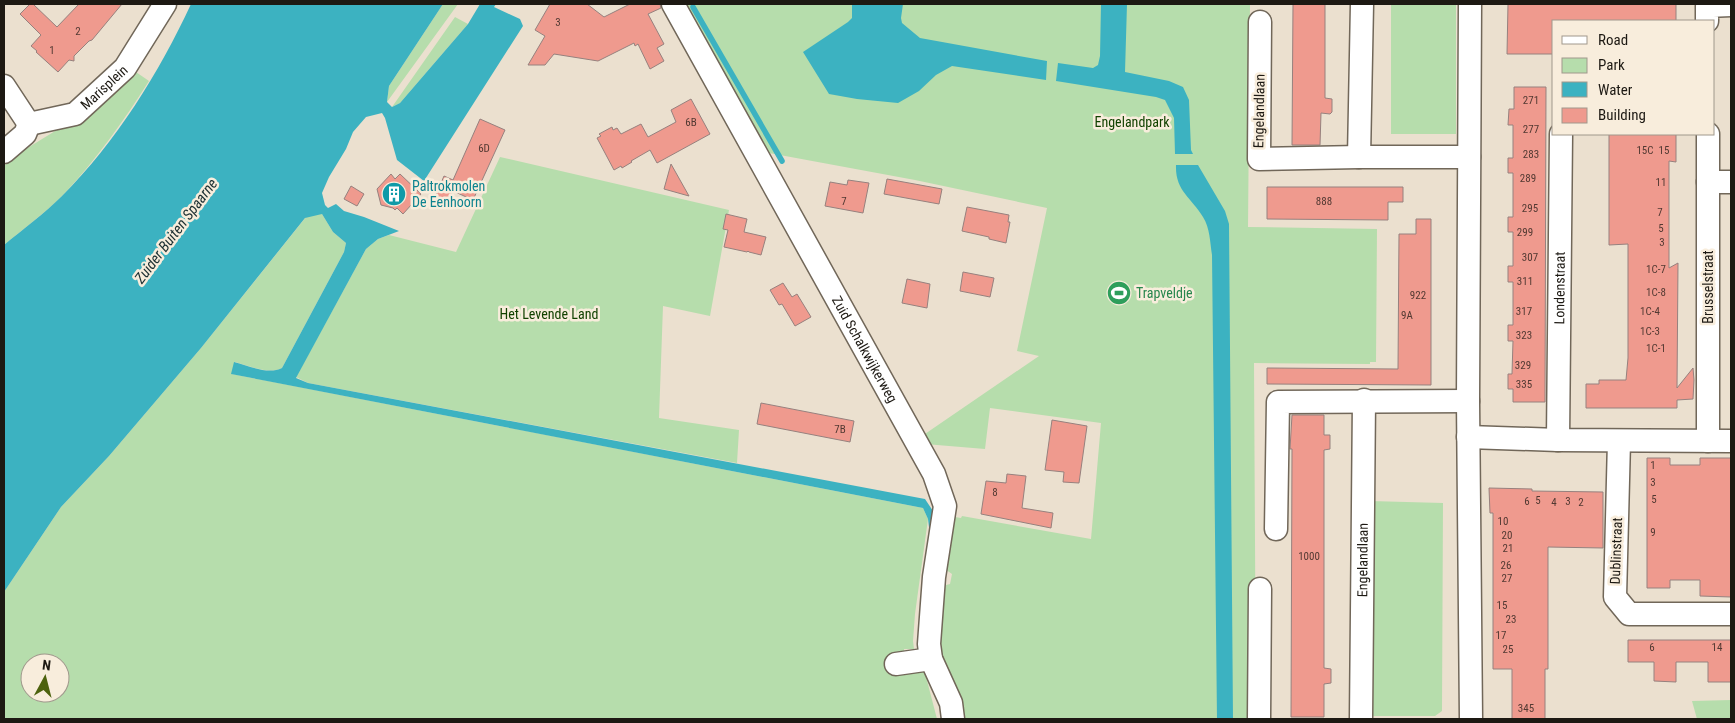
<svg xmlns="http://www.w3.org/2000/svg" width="1735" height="723" viewBox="0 0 1735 723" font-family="'Roboto Condensed',sans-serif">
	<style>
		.green { fill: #b6ddac; fill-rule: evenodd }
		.water { fill: #3cb2c1 }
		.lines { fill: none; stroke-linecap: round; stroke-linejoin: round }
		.stream { stroke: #3cb2c1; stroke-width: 5.5 }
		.building { fill: #ef9a8e; stroke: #96817e }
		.minor-casing { stroke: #716759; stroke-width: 25 }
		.minor { stroke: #fff; stroke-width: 22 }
		.labels { text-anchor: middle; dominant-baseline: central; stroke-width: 5; stroke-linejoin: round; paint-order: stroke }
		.number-label { font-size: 11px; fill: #523932 }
		.street-label { font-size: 14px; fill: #1d1913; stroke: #f8eddc }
		.park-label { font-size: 14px; fill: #114200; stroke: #f8eddc }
		.culture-label { font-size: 14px; fill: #0d838f; stroke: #f8eddc; text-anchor: start }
		.leisure-label { font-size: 14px; fill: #27864d; stroke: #f8eddc; text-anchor: start }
		.water-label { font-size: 15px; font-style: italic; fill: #1a2e31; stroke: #f8eddc }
	</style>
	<rect width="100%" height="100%" fill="#ebe0cf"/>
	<path class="green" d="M443,4H458L387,102L389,86Z
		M683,4H1250L1248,227L1377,229L1376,362H1370V364L1254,363L1256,719H958L934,646L938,587L950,584L952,574L942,567L949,516L961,518L962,516L1091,539L1101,423L990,408L985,449L925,444L922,436L1039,356L1017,351L1047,208L915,180L769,153L766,148L762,147Z
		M1391,4H1456V134H1391Z
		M455,17L468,24L400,103L392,107Z
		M133,70L149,81C123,122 96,160 63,195C45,213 23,229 4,245V166L21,152L86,112Z
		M500,157L729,210L710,316L663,306L659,418L739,430L737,463L308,383L296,377L366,249L378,239L389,235L456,252Z
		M319,214H322L333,232L346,243L344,252L282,368C268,375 250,366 235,362L232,374L923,508L928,519L915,614L913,641L914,649H904L906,669H924L937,719H4V592L61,507L109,456L201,348L306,217ZM30,663H60V693H30Z
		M1370,501L1443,503L1442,711L1435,716H1373L1369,714Z
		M1731,700V719H1697L1692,701Z"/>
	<path class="water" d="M191,4H443L389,86L387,102L392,107L400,103L468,24L480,4H496L494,7L520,19L523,26L424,181L397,160L385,118L382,113L366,117L353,132L346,149L329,177L322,193L325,205L328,208L336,204L344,211L364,217L399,231L378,239L366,249L296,378L308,383L925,499L935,514L932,552L928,519L923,508L231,374L234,362C250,366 268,375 282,368L344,252L346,243L333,232L322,214L305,218L201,348L109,456L61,507L4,592V245C23,229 44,214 62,196C116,142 159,73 191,4Z
		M852,4H903L901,18L902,23L920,38L1047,61L1046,80L952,66L936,75L919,91L898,103L857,99L829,94L803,52L848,22L852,18Z
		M1101,4H1127L1125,72L1169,81L1183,87L1189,100L1191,150L1193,154H1175L1174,118L1165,100L1156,97L1056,81L1058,63L1093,68L1098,65L1100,56Z
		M1176,165H1198L1225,211L1229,224L1233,719H1217L1212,255C1210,242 1210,228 1203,217C1191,197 1175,191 1176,165Z"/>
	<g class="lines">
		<path class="stream" d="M693,7L782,161"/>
	</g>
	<path class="building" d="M30,4H33L57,27L79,4H122L92,40L89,41L74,56V61L69,60L58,72L36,52L37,51L31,46L41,35L20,14Z
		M550,4H587L604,17L630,4H660L661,8L648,14L664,44L657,48L664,61L650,69L638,44L635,46L634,43L598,61L554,54L545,65H528L545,36L535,30Z
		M1293,4H1325V98L1332,99V112L1330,114L1321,113L1320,145H1292Z
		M1508,4H1676V21H1554V54H1507Z
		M1514,87H1546L1545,402H1513V389H1508V374H1512L1513,341H1508V325H1513V282H1508V266H1513V232H1508V217H1513V173H1508V158H1513V125H1508L1509,109H1514Z
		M691,99L710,134L657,163L650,150L631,161L632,162L622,168L621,166L614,170L597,138L601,136L599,134L612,127L613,130L617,128L621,134L641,124L648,137L676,122L671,110Z
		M480,119L505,130L473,200L453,191L447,203L435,197L444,176L453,180Z
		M1609,134H1676V162L1669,161V268L1678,263L1677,388L1693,368L1694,380L1693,399L1677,400V408H1586V384H1599V380H1626L1628,358V244L1609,245Z
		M671,164L689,196L664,189Z
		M391,174L395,179L400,174L421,194L403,214L397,208L395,210L393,208L381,205L377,189Z
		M887,179L942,189L939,204L884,194Z
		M848,180L869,183L863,213L825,206L830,182L847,185Z
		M351,186L364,194L357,206L344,199Z
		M1267,187H1403V202H1388V220L1267,219Z
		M967,207L1009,215L1008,222H1010L1006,243L989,239V237L962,231Z
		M726,214L747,219L744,232L766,237L761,255L749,252L748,251L747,252L724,247L728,230L723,229Z
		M1416,219H1431V385L1267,384V368L1398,369L1399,234H1416Z
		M963,272L994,278L990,297L960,291Z
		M907,279L930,284L927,308L902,303Z
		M783,283L792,297L797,294L811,317L795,326L782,304L779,305L770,290Z
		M761,403L854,421L850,442L757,424Z
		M1292,415H1324V435H1330V449L1324,450V668L1331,669V683L1324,684V717H1291L1292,449H1290Z
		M1052,420L1087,426L1079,483L1063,482L1064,472L1045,470Z
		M1647,458H1670V465H1700V458H1731V597L1700,596V580H1670V588H1647Z
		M1007,474L1026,476L1022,508L1053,513L1051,528L981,514L986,481L1006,483Z
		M1489,488L1532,489V491L1603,492V548L1548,547V669H1545V719H1512V669H1493V513H1490Z
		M1628,640H1731V682H1708V662H1676V682L1654,681V662H1628Z"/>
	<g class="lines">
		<g class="minor-casing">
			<g id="minor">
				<path id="s1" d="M673,4L934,474L945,506L934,577L929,644L931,659L951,703L953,719"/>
				<path d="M1470,4L1468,401L1471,719"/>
				<path d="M1707,21V6L1731,5"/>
				<path d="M1260,22L1259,159L1359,157H1469"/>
				<path id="s2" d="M4,86L29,124L75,114L125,68L165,4"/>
				<path d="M1708,134V441"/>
				<path d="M4,152L25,134L29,124"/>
				<path d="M1359,157L1362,4"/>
				<path d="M1708,182H1731"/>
				<path d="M1468,437L1558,440L1731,441"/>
				<path id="s3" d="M1558,440L1561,134"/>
				<path d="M1619,441L1615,597L1629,614H1731"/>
				<path d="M1276,529L1278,402L1468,401"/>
				<path d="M896,664L931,659"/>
				<path d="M1259,719L1260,589"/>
				<path id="s4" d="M1361,719L1364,400"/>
			</g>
		</g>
		<use href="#minor" class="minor"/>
	</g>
	<defs>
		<g id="building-disc" transform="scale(1.25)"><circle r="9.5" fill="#0f9aa8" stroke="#f8eddc"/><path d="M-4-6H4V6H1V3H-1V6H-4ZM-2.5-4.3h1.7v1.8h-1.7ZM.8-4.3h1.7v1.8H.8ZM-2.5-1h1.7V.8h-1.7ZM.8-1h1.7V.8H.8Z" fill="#fff"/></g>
		<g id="stadium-disc" transform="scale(1.25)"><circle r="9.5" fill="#2e9e5b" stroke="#f8eddc"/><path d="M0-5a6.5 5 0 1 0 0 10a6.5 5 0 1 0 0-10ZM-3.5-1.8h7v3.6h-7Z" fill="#fff"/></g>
	</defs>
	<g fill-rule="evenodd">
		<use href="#building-disc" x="394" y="194"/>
		<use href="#stadium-disc" x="1119" y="293"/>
	</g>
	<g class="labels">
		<g class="number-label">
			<text x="558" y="22">3</text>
			<text x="78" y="31">2</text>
			<text x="52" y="50">1</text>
			<text x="1531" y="100">271</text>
			<text x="691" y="122">6B</text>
			<text x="1531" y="129">277</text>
			<text x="484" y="148">6D</text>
			<text x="1645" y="150">15C</text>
			<text x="1664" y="150">15</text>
			<text x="1531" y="154">283</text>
			<text x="1528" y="178">289</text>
			<text x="1661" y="182">11</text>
			<text x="844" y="201">7</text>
			<text x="1324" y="201">888</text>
			<text x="1530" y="208">295</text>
			<text x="1660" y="212">7</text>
			<text x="1661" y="228">5</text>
			<text x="1525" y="232">299</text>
			<text x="1662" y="242">3</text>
			<text x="1530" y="257">307</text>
			<text x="1656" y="269">1C-7</text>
			<text x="1525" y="281">311</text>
			<text x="1656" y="292">1C-8</text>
			<text x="1418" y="295">922</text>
			<text x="1524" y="311">317</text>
			<text x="1650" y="311">1C-4</text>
			<text x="1407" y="315">9A</text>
			<text x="1650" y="331">1C-3</text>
			<text x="1524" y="335">323</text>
			<text x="1656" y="348">1C-1</text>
			<text x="1523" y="365">329</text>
			<text x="1524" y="384">335</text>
			<text x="840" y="429">7B</text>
			<text x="1653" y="465">1</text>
			<text x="1653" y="482">3</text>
			<text x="995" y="492">8</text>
			<text x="1654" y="499">5</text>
			<text x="1538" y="500">5</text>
			<text x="1527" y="501">6</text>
			<text x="1568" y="501">3</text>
			<text x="1554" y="502">4</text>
			<text x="1581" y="502">2</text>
			<text x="1503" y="521">10</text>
			<text x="1653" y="532">9</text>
			<text x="1507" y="535">20</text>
			<text x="1508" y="548">21</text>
			<text x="1309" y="556">1000</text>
			<text x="1506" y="565">26</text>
			<text x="1507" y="578">27</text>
			<text x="1502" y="605">15</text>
			<text x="1511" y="619">23</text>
			<text x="1501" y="635">17</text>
			<text x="1652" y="647">6</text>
			<text x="1717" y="647">14</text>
			<text x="1508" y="649">25</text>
			<text x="1526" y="708">345</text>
		</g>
		<g class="street-label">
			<text stroke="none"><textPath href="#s2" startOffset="132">Marisplein</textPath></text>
			<text transform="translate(1259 111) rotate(-89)">Engelandlaan</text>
			<text stroke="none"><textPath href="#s3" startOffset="152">Londenstraat</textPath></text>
			<text transform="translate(1708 287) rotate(-90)">Brusselstraat</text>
			<text stroke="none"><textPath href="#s1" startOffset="395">Zuid Schalkwijkerweg</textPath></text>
			<text transform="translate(1616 551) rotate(-88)">Dublinstraat</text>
			<text stroke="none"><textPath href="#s4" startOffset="159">Engelandlaan</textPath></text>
		</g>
		<g class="park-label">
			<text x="1132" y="122">Engelandpark</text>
			<text x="549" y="314">Het Levende Land</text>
		</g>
		<g class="culture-label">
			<text x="412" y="186">Paltrokmolen<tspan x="412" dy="16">De Eenhoorn</tspan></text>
		</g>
		<g class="leisure-label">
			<text x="1136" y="293">Trapveldje</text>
		</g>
		<g class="water-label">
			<text transform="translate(176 231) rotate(-53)">Zuider Buiten Spaarne</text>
		</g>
	</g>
	<rect width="1735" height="723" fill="none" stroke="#1d1913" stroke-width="10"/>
	<rect x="1552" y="20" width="162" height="115" fill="#f8eddc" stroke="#a0988c"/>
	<rect x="1562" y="36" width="25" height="8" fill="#ffffff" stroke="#a0988c"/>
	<text x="1598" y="45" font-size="15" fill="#1d1913">Road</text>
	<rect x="1562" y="58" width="25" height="15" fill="#b6ddac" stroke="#a0988c"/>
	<text x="1598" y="70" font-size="15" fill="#1d1913">Park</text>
	<rect x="1562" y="82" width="25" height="15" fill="#3cb2c1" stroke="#a0988c"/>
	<text x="1598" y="95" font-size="15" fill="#1d1913">Water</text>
	<rect x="1562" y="108" width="25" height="15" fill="#ef9a8e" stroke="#a0988c"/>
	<text x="1598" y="120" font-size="15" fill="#1d1913">Building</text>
	<g transform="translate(45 678) rotate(7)"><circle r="24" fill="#f8eddc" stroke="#a0988c"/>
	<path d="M0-4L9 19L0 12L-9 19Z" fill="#4d620e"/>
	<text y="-8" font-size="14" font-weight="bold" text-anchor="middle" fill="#1d1913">N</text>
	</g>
</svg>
